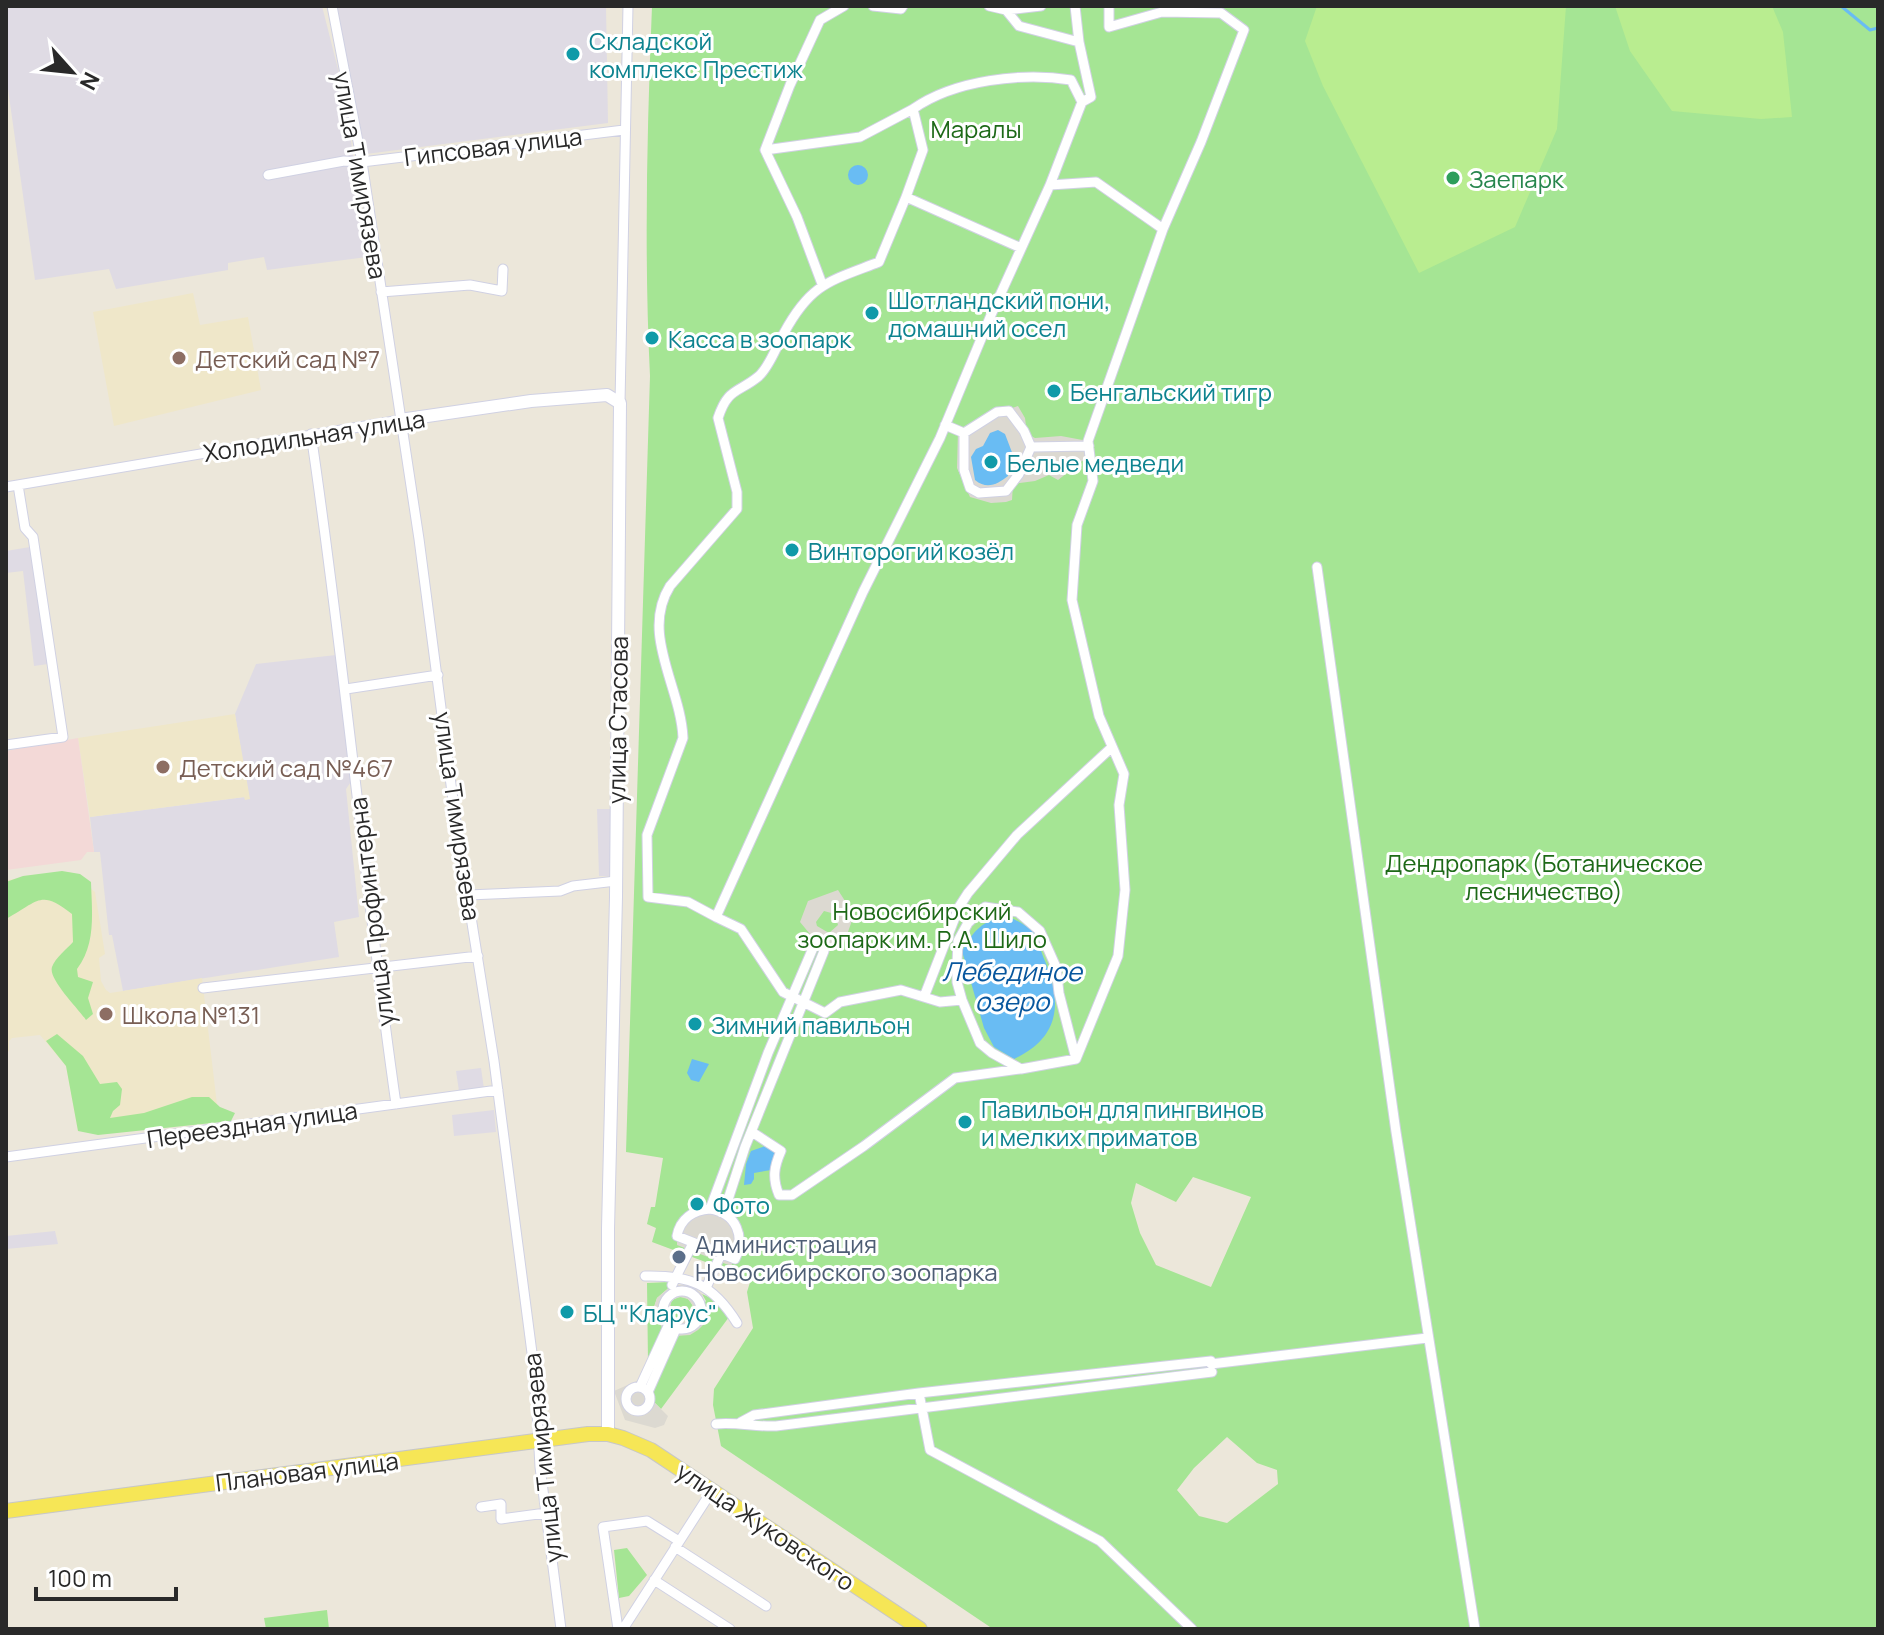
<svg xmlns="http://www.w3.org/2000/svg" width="1884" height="1635" viewBox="0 0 1884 1635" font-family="Manrope,sans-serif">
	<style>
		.industrial { fill: #dfdbe4 }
		.education { fill: #efe7c9 }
		.medical { fill: #f3d9d7 }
		.green { fill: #a5e594; fill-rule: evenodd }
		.pitch { fill: #b9ed90 }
		.plaza { fill: #dcd9d1; fill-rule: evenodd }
		.water { fill: #69bcf3 }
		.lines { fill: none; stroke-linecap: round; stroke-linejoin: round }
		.stream { stroke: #69bcf3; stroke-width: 3 }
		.street-casing { stroke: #d0d1e3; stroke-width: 11 }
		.secondary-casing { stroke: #d0d1e3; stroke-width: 14 }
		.primary-casing { stroke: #c7c7c7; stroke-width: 16 }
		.street { stroke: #fff; stroke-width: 9 }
		.secondary { stroke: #fff; stroke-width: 12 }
		.primary { stroke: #f6e656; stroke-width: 14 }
		.culture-dot { fill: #0f9aa8; stroke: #fff; stroke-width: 3 }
		.leisure-dot { fill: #2e9e5b; stroke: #fff; stroke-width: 3 }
		.education-dot { fill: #8d6e63; stroke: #fff; stroke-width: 3 }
		.service-dot { fill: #5c6f8a; stroke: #fff; stroke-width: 3 }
		.labels { text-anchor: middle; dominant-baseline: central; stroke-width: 6; stroke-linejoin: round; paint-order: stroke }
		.culture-label { font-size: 24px; fill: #0d838f; stroke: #fff; text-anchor: start }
		.park-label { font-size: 24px; fill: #1d6917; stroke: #fff }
		.street-label { font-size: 24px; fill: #292929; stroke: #fff }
		.leisure-label { font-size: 24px; fill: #27864d; stroke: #fff; text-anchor: start }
		.education-label { font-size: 24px; fill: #785e54; stroke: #fff; text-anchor: start }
		.service-label { font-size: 24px; fill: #4e5e75; stroke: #fff; text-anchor: start }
		.water-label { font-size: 26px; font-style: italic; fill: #08579e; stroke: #fff }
	</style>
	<rect width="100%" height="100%" fill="#ece7da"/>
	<path class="industrial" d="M6,6H322L345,97L367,257L267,270L264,257L228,263V270L116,289L109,269L35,280L6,75Z
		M336,6H606L608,123L366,154Z
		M30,547L48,664L34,666L23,571L6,573V551Z
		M336,655L353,779L346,789L359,917L334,922L339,957L123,991L112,935H109L100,852H94L90,817L245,797L249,799L235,714L256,664Z
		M597,809H611L612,876H599Z
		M481,1068L484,1089L459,1091L456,1071Z
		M494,1110L496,1132L454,1136L452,1115Z
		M55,1231L58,1244L6,1249V1236Z"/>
	<path class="education" d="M193,293L200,325L248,317L261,390L114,426L93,312Z
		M235,714L250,799L245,800L244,797L90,817L78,738Z
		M70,872L95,892L105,954L99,958L101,981L106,990L110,993L123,991L202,978L218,1113L78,1131L66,1066L40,1035L12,1038L9,1041V1051L6,1053V880Z"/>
	<path class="medical" d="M78,738L94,852H87L81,860L6,870V751Z"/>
	<path class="green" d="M652,6H1878V1629H993L721,1446L713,1405L714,1389L753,1328L747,1292L751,1279L652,1242L656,1228L647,1224L651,1207H655L663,1158L626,1152L650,376C644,253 647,130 652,6ZM1193,1177L1251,1197L1211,1287L1156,1265L1140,1233L1131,1203L1136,1183L1176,1202ZM1227,1437L1257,1463L1277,1470L1278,1484L1227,1523L1199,1516L1177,1490L1194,1468Z
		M62,871L80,874L91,882C92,913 96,944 77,969L78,977L93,982L88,998L93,1014L86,1020C78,1008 48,979 52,967C55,958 67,949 73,942L72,914C40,889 39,901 6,919V882L23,876Z
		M57,1034L83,1056L100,1084L117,1082L122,1089L120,1105L113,1111L110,1118L144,1113L192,1097H209L220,1107L235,1113L231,1121L98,1135L78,1131L66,1066L46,1041Z
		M670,1282L672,1285L657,1298L654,1307L663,1329L648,1362L647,1283Z
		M702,1294L713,1299L729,1317L661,1409L653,1401C652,1366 684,1327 706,1301Z
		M669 1309a12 12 0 1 1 24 0a12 12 0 1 1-24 0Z
		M627,1548L647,1575L629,1596L619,1598L614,1550Z
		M327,1610L329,1629H300L299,1627L266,1629L264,1618Z"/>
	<path class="pitch" d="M1317,6H1566L1557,129L1515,227L1419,273L1323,86L1305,41Z
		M1615,6H1772L1783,32L1792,117L1761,119L1672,111L1630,51Z"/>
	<path class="plaza" d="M1018,406L1025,418L1027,434L1035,438L1061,436L1088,441L1090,455L1058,480L1049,475L1035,481L1013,484L1012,500L1006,502L991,503L970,497L957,468L958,430L977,420ZM1013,455L1007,467L976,480L975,469Z
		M838,890L854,915L844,943L824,951L800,922L808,901ZM824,911L835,914L838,925L829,933L817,926L816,922Z
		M698,1210L732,1219L737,1255L731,1266L677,1245V1231Z
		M672,1285H686L695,1288L702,1294L707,1311L704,1324L698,1330L690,1335L676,1336L652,1389L653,1401L668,1416L664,1425L655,1428L625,1420L614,1391L641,1379L663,1329L656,1318L654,1307L657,1298ZM680,1297L688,1299L693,1306L690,1318L682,1322L673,1319L669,1311L672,1300Z"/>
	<path class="water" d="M848 175a10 10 0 1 1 20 0a10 10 0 1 1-20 0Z
		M998,430L1005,434L1013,455L1007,467L1008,476C998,484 987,490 975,480L971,457L976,449L983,446L990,433Z
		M1007,915C1014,920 1027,925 1033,932C1038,939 1041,952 1045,961C1063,1004 1059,1038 1014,1059L994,1047L984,1028L962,951C976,928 980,923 1007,915Z
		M692,1059L709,1064L699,1082L691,1080L687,1073Z
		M768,1145L776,1155L771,1170L754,1173V1179L751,1184L744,1185L746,1164L751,1151Z"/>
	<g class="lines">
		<path class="stream" d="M1841,6L1870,30L1878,28"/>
		<g class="street-casing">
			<path id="street" d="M332,6L362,162L419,539L456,823L494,1061L535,1376L540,1467L561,1629
				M873,6L901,9L903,6
				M1075,6L1079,42
				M1109,6V27L1162,12L1221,13L1244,30L1201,142L1163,229
				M1006,10L1041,6
				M765,150L790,85L820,20L844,6
				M765,150L860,137L913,109
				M765,150L797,217L822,284
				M268,175L344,161L362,162L624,130
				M1050,185L1096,182L1163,229L1088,441L1093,481L1077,525L1072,600L1099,716L1124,774L1119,805L1125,890L1118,956L1076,1059
				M1021,248L906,197L923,150L913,109C954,80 1023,72 1071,80L1082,102
				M381,292L470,285L502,291L503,269
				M620,403L628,6
				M945,425L964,433L997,412L1009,411L1024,431L1031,447L1019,474L1006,491L979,493L970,488L964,470V433
				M311,434C344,657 364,881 396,1104
				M1031,447L1089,446
				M6,487L400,420
				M1317,567L1396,1132L1475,1629
				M346,689L438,675
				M6,745L63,737L33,537L25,528L18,485
				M468,895L560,891L573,886L616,881
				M985,907L1018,912L1040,931L1056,967L1059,993L1076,1059L1021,1069L992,1053L980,1043L962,1000L957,982V963L958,941L968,923Z
				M716,917L688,902L648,897L647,835L683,738C681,687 640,634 670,586L737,509V492L718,418C728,387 739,393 759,376C770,366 777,345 784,333C811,283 830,281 879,262L906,197
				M203,988L478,956
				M924,997L959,907L968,893L1017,835L1111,748
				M962,1000L940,1002L901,990L840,1002L825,1013L783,992L741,929L716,917L863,592L940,438L991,315L1050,185L1082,102L1091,97L1079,42L1019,26L1006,10L989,6
				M752,1132L781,1151C774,1167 772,1178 779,1195H792L864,1146L955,1078L1020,1069
				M6,1157L498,1090
				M710,1209L768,1053L816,941
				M710,1209C737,1213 745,1237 735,1259L677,1236C680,1219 693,1210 710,1209Z
				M724,1212L745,1147L824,951
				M645,1276C690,1275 713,1284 737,1323
				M672,1285L693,1243
				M706,1288L721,1254
				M663 1310a19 19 0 1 1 38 0a19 19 0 1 1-38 0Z
				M1211,1364L1427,1338
				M626 1399a12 12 0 1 1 24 0a12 12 0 1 1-24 0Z
				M640,1387L669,1324
				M648,1392L676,1329
				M919,1393L1211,1361
				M741,1422L754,1415L919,1393L930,1450L1100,1541L1192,1629
				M716,1424C737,1422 755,1427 776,1426L1212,1372
				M481,1507L501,1504V1519L546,1513
				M675,1547L766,1606
				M654,1580L730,1629
				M618,1629L603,1527L647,1521L679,1541
				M623,1629L713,1489"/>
		</g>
		<g class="secondary-casing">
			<path id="secondary" d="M400,420L531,401L607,395L620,403L616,897L608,1229V1434"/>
		</g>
		<g class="primary-casing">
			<path id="primary" d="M6,1511L588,1434H608L623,1438L651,1450L920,1629"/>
		</g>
		<use href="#street" class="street"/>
		<use href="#secondary" class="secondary"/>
		<use href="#primary" class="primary"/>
	</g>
	<g class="culture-dot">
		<circle cx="573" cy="54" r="8"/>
		<circle cx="872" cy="313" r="8"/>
		<circle cx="652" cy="338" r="8"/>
		<circle cx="1054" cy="391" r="8"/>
		<circle cx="991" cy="462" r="8"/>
		<circle cx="792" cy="550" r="8"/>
		<circle cx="695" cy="1024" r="8"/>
		<circle cx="965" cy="1122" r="8"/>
		<circle cx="697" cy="1204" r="8"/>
		<circle cx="567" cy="1312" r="8"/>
	</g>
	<circle class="leisure-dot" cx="1453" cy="178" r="8"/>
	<g class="education-dot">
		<circle cx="179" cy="358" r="8"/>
		<circle cx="163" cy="767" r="8"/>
		<circle cx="106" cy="1014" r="8"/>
	</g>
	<circle class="service-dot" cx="679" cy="1257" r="8"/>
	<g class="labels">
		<g class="culture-label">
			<text x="589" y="40">Складской<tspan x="589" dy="28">комплекс Престиж</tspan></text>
			<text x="888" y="299">Шотландский пони,<tspan x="888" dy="28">домашний осел</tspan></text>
			<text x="668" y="338">Касса в зоопарк</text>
			<text x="1070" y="391">Бенгальский тигр</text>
			<text x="1007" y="462">Белые медведи</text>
			<text x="808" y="550">Винторогий козёл</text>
			<text x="711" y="1024">Зимний павильон</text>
			<text x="981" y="1108">Павильон для пингвинов<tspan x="981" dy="28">и мелких приматов</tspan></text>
			<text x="713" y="1204">Фото</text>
			<text x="583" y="1312">БЦ "Кларус"</text>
		</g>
		<g class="park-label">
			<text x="976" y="128">Маралы</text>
			<text x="1544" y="862">Дендропарк (Ботаническое<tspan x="1544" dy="28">лесничество)</tspan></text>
			<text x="922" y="910">Новосибирский<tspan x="922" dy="28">зоопарк им. Р.А. Шило</tspan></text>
		</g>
		<g class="street-label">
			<text transform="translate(493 146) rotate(-7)">Гипсовая улица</text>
			<text transform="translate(361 175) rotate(80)">улица Тимирязева</text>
			<text transform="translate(314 435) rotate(-9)">Холодильная улица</text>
			<text transform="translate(617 720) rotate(-89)">улица Стасова</text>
			<text transform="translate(458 816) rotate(82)">улица Тимирязева</text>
			<text transform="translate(371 912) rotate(-97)">улица Профинтерна</text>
			<text transform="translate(252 1124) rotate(-8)">Переездная улица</text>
			<text transform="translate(542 1458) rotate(-96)">улица Тимирязева</text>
			<text transform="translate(307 1471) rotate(-7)">Плановая улица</text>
			<text transform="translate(766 1526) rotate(34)">улица Жуковского</text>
		</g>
		<g class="leisure-label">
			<text x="1469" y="178">Заепарк</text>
		</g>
		<g class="education-label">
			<text x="195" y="358">Детский сад №7</text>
			<text x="179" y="767">Детский сад №467</text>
			<text x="122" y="1014">Школа №131</text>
		</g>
		<g class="service-label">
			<text x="695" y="1243">Администрация<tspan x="695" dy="28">Новосибирского зоопарка</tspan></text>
		</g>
		<g class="water-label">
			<text x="1012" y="971">Лебединое<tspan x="1012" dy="30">озеро</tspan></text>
		</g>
	</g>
	<rect width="1884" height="1635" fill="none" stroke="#292929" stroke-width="16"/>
	<g transform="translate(72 72) rotate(117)" stroke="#ffffff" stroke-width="6" paint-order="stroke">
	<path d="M0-6L14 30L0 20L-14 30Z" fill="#292929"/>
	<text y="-12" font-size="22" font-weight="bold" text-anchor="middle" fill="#292929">N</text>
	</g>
	<path d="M36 1587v12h140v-12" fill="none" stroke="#292929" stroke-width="4"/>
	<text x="48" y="1587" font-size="24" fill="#292929" stroke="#ffffff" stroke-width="6" paint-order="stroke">100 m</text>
</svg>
